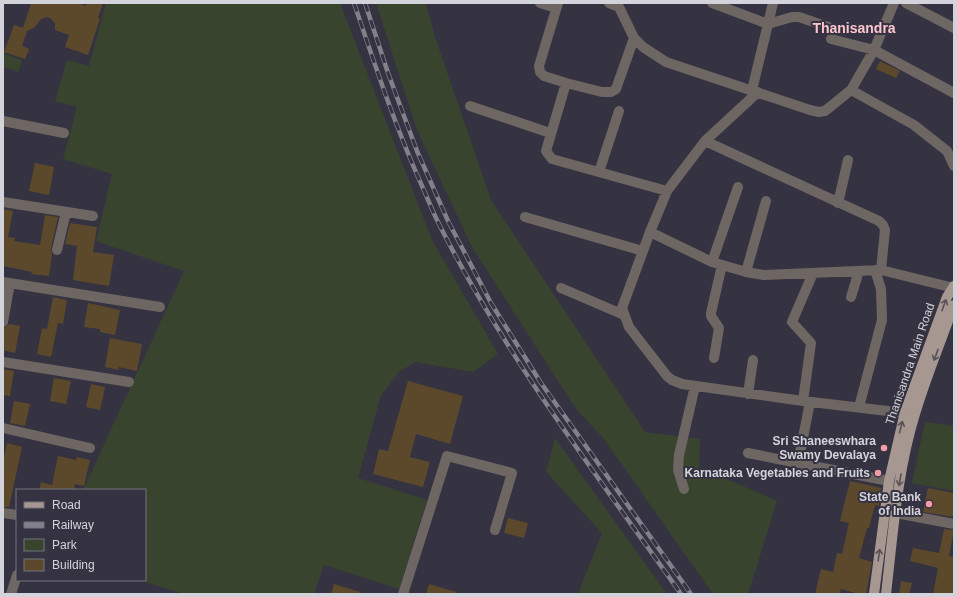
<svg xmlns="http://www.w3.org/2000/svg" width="957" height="597" viewBox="0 0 957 597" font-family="Helvetica,sans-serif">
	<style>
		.green { fill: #39442f }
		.building { fill: #5c492c }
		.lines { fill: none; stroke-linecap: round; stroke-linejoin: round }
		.street { stroke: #6e6663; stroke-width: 10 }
		.primary { stroke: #a79791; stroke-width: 10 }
		.rail-casing { stroke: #81808b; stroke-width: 4.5 }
		.rail { stroke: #353341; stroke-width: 3; stroke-dasharray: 9; stroke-linecap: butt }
		.oneway { stroke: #575159 }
		.poi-dot { fill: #f39aab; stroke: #353341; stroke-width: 1.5 }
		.labels { text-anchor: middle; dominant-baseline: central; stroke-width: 4; stroke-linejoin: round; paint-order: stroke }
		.street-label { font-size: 12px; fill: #d3d3db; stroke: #353341 }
		.poi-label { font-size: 12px; font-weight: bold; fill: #d3d3db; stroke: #353341; text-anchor: end }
		.quarter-label { font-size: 14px; font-weight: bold; fill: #fac6ce; stroke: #353341 }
	</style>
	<rect width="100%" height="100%" fill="#353341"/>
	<path class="green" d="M106,3H340L432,240L498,354L473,372L415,362L400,371L381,395L358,478L427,500L399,589L324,565L314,594H184L139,580H145V490H83L184,271L96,241L112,174L63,159L77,107L55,101L67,60L89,66Z
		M376,3H426L434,34L491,200L645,432L700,439L699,467L777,501L748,594H713L604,439L576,409L472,247L417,130Z
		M3,53L22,60L18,72L3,67Z
		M925,422L954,426V491L912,483Z
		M555,438L667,594H578L602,533L546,472Z"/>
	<path class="building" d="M31,3H78L86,6L87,3H103L98,18L100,19L88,55L65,47L69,35L55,30V23L50,18L47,17L41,19L35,27L27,31L22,46L29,49L25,59L4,52L14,25L23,28Z
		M880,61L900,71L896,78L876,69Z
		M35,163L54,167L49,195L29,191Z
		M3,209L13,211L8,237L15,238L14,241L40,245L45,215L58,217L51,248L52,255L49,276L31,274L32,272L3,266Z
		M70,223L97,227L93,252L114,255L109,286L73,280L77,246L65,244Z
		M53,297L67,300L63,324L58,323L51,357L37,354L42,328L47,329Z
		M88,303L120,310L115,335L100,332V329L84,327Z
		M9,324L20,326L15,353L3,350L4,328Z
		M110,338L142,344L137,371L119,367L118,370L105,367Z
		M3,369L14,371L10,396L3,395Z
		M54,378L71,381L66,404L50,401Z
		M408,381L463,396L450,444L416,434L410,457L430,462L423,487L373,474L379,449L388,451Z
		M91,384L105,387L100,410L86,407Z
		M14,401L30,404L25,426L10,423Z
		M7,443L22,447L9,507H3V461Z
		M58,456L76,460L77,457L90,460L84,486L75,484L74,490H39L41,482L52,485Z
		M850,481L881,488L879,506L875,505L869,528H867L859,558L872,562L866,594H859L841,589L840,594H815L821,569L833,572L837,553L842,554L849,523L840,521Z
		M928,488L954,493V517L923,512Z
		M508,518L528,523L524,538L504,533Z
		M944,529L954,530L949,556L954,557V594H933L938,568L910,561L913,548L939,553Z
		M901,581L912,583L909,594H899Z
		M334,584L360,592L359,594H331Z
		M429,584L456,592V594H426Z"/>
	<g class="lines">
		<path class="street" d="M540,3L556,8
			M558,3L539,66L540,72L544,76L566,83L546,151L552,159L667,191L650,232L712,262L746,272L764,275L881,270L954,288
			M609,3L619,7L634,38L643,47L666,62L810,110L819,112L825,111L851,90L914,125L947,151L954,166
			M712,3L768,24L752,90
			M773,3L768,24L792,17H799L834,29
			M906,3L954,28
			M831,39L874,50L954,93
			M566,83L602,92H611L616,89L634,38
			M851,90L874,50L894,3
			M470,106L550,133
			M3,121L64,133
			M705,141L879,221L883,225L885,230L881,270
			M599,172L619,111
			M667,191L705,141L758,92
			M3,202L93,216
			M838,203L848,160
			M525,217L643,251
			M650,232L622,308L629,327L667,376L672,380L682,384L803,401L913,414
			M57,250L66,212
			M712,262L738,187
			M746,272L766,201
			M3,282L160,307
			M561,288L624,315
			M851,297L859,271
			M3,322L10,283
			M714,358L719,328L711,316V313L722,265
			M3,362L129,382
			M748,394L753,360
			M803,401L811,343L792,322L813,273
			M859,407L882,320L881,289L875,270
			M3,428L90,448
			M748,453L889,481
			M798,463L810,402
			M684,489L678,470L679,455L695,386
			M3,513L17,515
			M896,513L954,524
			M11,594L17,575
			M403,594L447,456L512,473L495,530"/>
		<path class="primary" d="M874,594L889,481L905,412L947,297L954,286
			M886,594C893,534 897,472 915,414C926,377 941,341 954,305"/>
		<g class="rail-casing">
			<path id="rail" d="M354,3C375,65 395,126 422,186C428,199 433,213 440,226C506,357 596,474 681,594
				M365,3L388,73L417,151L448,221L491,303L541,383L691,594"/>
		</g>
		<use href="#rail" class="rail"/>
	</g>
	<defs><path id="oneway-shaft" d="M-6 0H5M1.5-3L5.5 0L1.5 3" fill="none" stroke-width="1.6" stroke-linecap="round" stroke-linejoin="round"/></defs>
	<g class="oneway">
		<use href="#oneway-shaft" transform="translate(944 305) rotate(-70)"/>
		<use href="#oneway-shaft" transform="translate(936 355) rotate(110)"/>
		<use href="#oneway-shaft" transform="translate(901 427) rotate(-76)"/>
		<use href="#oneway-shaft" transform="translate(900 480) rotate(100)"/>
		<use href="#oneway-shaft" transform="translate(879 555) rotate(-82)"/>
	</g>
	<g class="poi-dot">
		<circle cx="884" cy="448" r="4"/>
		<circle cx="878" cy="473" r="4"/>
		<circle cx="929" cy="504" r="4"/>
	</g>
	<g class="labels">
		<g class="street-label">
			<text transform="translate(910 364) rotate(-71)">Thanisandra Main Road</text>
		</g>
		<g class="poi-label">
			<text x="876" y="441">Sri Shaneeswhara<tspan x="876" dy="14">Swamy Devalaya</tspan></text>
			<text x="870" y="473">Karnataka Vegetables and Fruits</text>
			<text x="921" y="497">State Bank<tspan x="921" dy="14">of India</tspan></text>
		</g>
		<g class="quarter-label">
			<text x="854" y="28">Thanisandra</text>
		</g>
	</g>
	<rect width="957" height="597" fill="none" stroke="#d3d3db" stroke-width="8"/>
	<rect x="16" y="489" width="130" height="92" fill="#353341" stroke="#74737f"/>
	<rect x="24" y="502" width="20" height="6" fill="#a79791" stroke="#74737f"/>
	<text x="52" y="509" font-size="12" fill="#d3d3db">Road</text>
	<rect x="24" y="522" width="20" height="6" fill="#81808b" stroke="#74737f"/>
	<text x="52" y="529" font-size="12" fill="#d3d3db">Railway</text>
	<rect x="24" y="539" width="20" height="12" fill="#39442f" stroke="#74737f"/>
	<text x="52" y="549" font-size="12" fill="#d3d3db">Park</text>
	<rect x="24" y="559" width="20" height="12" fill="#5c492c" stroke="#74737f"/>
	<text x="52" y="569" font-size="12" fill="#d3d3db">Building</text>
</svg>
